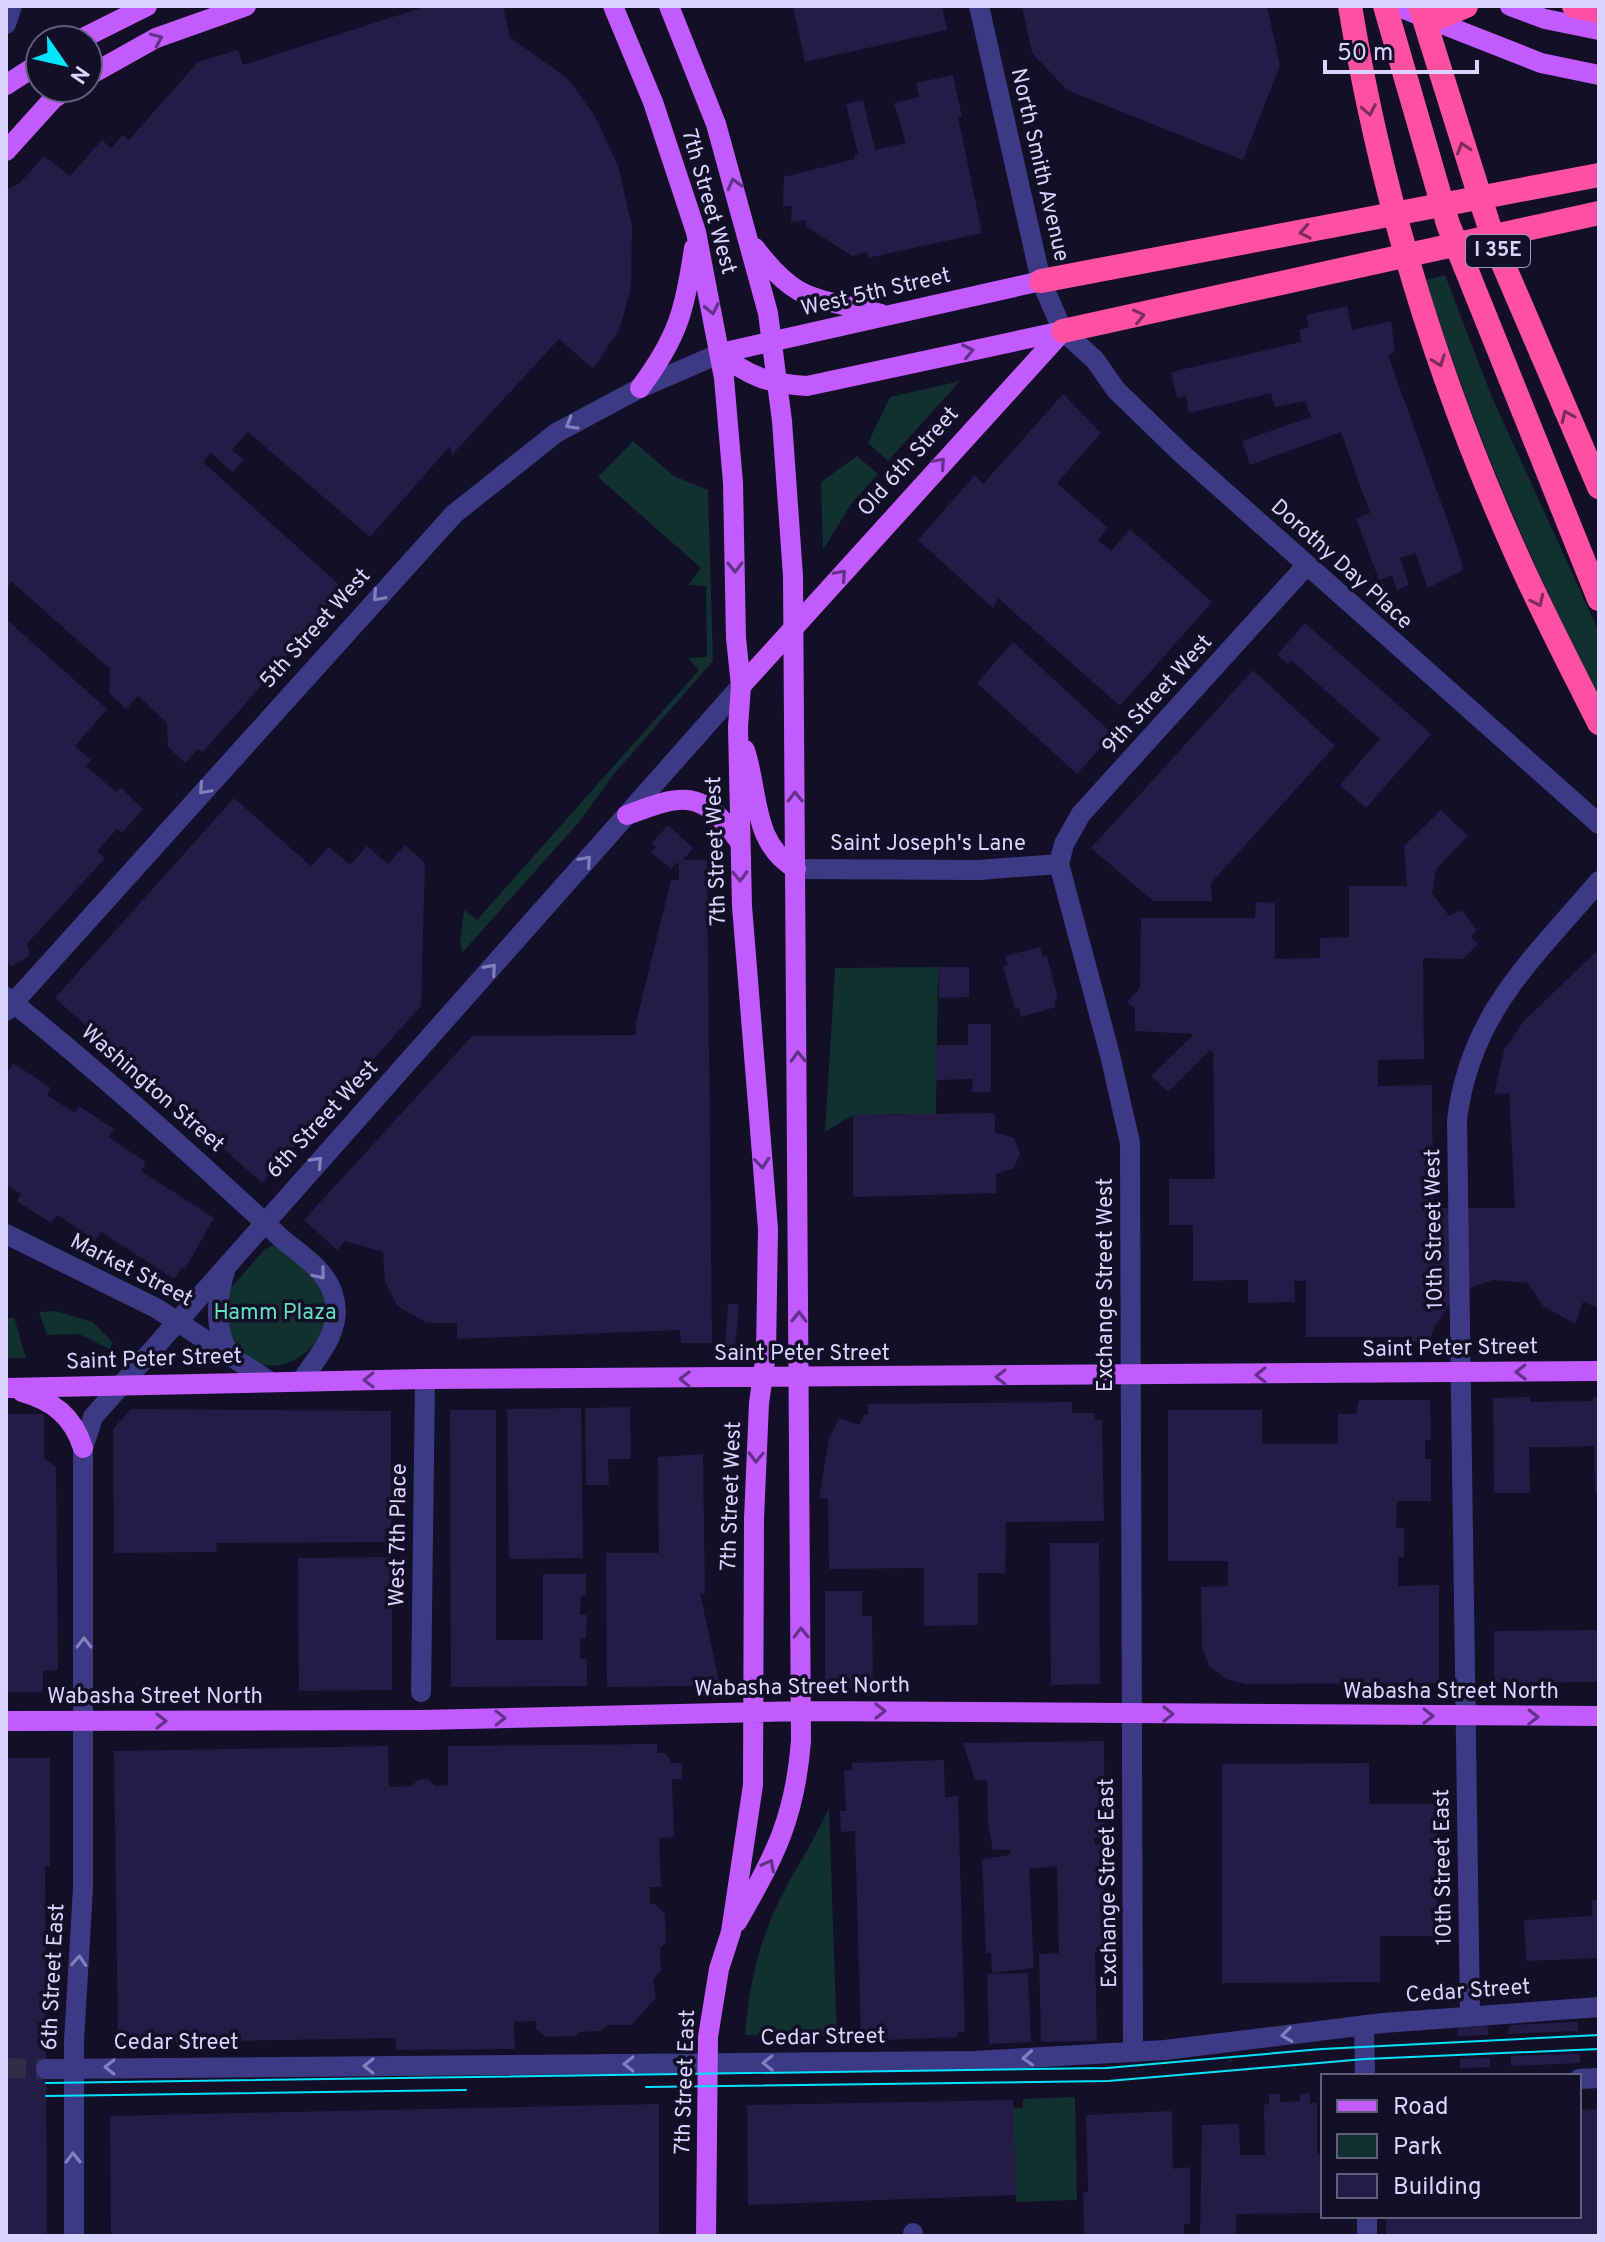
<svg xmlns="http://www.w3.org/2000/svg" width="1605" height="2242" viewBox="0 0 1605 2242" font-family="Overpass,sans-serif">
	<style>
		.green { fill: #12302f }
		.building { fill: #241b47 }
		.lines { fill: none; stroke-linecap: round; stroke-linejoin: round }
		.minor-tunnel { stroke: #312d47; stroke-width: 20; stroke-dasharray: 20 10; stroke-linecap: butt }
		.minor { stroke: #3d3a85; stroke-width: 20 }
		.major { stroke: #c25bff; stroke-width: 20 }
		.highway { stroke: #ff4fa3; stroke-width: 24 }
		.tram { stroke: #00e5ff; stroke-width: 2 }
		.oneway { stroke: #623188 }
		.oneway2 { stroke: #7d2c5e }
		.oneway3 { stroke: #837fbc }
		.labels { text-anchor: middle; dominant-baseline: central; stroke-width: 7; stroke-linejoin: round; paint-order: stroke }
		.shield { fill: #130f26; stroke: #9e99be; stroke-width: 2 }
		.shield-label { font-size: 20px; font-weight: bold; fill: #d9d4ff }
		.street-label { font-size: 22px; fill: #d9d4ff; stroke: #130f26 }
		.park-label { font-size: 22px; fill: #5fe0c0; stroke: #130f26 }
	</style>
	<rect width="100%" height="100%" fill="#130f26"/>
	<path class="green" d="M1445,275L1491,395L1599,632V697C1530,562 1471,425 1426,280Z
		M960,381L888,461L868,443L890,397Z
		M633,441L674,476L708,490L713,661L613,775L580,821L462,953L460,943L464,910L477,920L699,670L688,658L707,657L706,586L688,585L701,568L598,477Z
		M857,456L878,474L851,504L823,550L821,482Z
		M938,967L936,1114L853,1115L825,1132L835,968Z
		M276,1244C290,1257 311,1270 320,1288C348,1340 273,1395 237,1348C232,1341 229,1333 225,1326L229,1290L265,1249Z
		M56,1311L93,1322L113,1343L109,1349L79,1334L47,1335L39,1312Z
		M14,1317L26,1358H6V1319Z
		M829,1808L837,2039L813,2033L745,2035C749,1983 760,1937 784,1891C799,1863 816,1837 829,1808Z
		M1075,2097L1077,2200L1016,2202L1013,2108H1023V2099Z"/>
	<path class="building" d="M427,6H503L510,37L568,79L595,116L618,166L632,226L631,286L620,328L593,369L559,339L452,455L450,446L370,537L248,432L232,450L244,460L232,472L211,453L203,462L345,590L203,752L198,749L185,763L168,747L167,723L138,696L126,709L109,693L110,669L12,582L6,588V190L20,183L44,156L70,176L102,140L111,148L123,135L129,140L198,62L238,50L243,65Z
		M793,6H942L947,30L805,62Z
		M1022,6H1267L1280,65L1243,160L1067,90L1032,53Z
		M953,75L962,117H958L982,233L868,258L867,252L852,256L805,226L806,220L791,222L792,206H783L784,177L855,159L854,154H858L846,104L863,100L875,150L906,143L894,103L919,97L916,83Z
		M1347,306L1352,330L1391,321L1395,352L1388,355L1457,547L1463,570L1428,588L1415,553L1400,558L1409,585L1397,590L1392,575L1379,580L1356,518L1370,513L1341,432L1250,465L1242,441L1311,417L1305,401L1275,407L1271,393L1189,413L1186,396L1177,398L1171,372L1301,342L1299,330L1309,327L1306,315Z
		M1063,394L1101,433L1057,483L1108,528L1098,540L1111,551L1130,529L1212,602L1120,706L998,598L993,608L918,540L975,475L983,484Z
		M6,619L107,709L75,746L91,760L86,766L116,792L121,788L143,809L122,833L117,829L97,851L105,858L27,944L30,955L11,967L6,959Z
		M1305,623L1431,734L1366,808L1340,785L1380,739L1291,660L1288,664L1277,655Z
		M1013,642L1113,734L1077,774L977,683Z
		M1253,670L1335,746L1211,883L1212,901H1153L1091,848Z
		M234,798L311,866L329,847L350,865L367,846L388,864L405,845L425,863L421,1006L262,1183L55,998Z
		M1441,810L1468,836L1436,869L1432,893L1449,916L1462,910L1477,930L1471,937L1478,944L1463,959L1423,958L1424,1059L1378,1060V1086L1432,1085L1433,1208H1515L1509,1093L1494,1094L1504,1050L1523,1022L1599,949V1308L1583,1302L1575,1324L1543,1306L1528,1283L1493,1280L1469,1288L1451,1302L1434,1327L1429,1344L1409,1341L1410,1337H1306V1281H1294L1295,1302L1248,1303V1280L1193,1281V1225H1169V1179H1215L1213,1053L1210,1050L1168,1092L1151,1076L1194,1034L1135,1031V1009L1127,1002L1140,988L1141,918H1255L1256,902L1275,903V959L1320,958V938L1349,937V886H1407L1404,846Z
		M668,825L693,848L683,860H707L712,1343H681L680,1330L457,1339V1323H427L397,1306L385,1281L383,1252L345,1241L337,1250L304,1220L472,1036L636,1035V1023L671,880H679V864L677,862L671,869L651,852L656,847L652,843Z
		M1040,947L1043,957L1047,956L1058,999L1054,1000L1056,1007L1021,1017L1019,1008L1015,1010L1003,966L1008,965L1005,956Z
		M938,967H969V997L939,998Z
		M968,1024H991V1092H972L973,1079L936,1080V1045H968Z
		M13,1063L51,1088L47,1095L75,1113L79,1106L114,1129L108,1137L146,1162L141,1171L214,1218L185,1269L182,1267L174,1279L101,1232L95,1240L57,1215L51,1223L17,1201L21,1194L6,1184V1075Z
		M995,1113V1132L1014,1138L1020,1154L1014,1168L996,1174V1193L853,1197V1115Z
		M728,1304H739L735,1347L725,1346Z
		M1530,1397V1402L1593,1401V1397H1599V1492H1595L1594,1446L1566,1447H1529L1530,1493H1494L1493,1398Z
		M1359,1400H1430L1431,1440H1425V1459H1431V1501H1397L1396,1528H1404V1557H1398V1586L1439,1585V1683L1245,1684L1226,1679L1209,1666L1202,1648L1201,1587L1228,1586V1561H1168V1410H1262V1444H1338V1414H1356Z
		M1072,1402V1413H1095V1420H1102L1104,1521L1006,1522L1005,1573H978V1625L924,1626V1568L829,1569L828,1499L819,1498L829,1439L839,1418L859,1425L864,1415H868V1404Z
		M630,1407L631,1459H608L609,1485H586L585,1408Z
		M581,1408L583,1558L509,1559L507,1409Z
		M131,1409L391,1411V1542L216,1543L217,1552L114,1553L113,1429Z
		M450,1410H496V1640H543V1574H586V1596H581L580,1615H587L586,1638L580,1639V1659H587V1686L451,1687Z
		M6,1414H44V1458L56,1467L58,1670L43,1671V1692H6Z
		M703,1454L705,1594L700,1593L719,1681L689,1686L607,1687L606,1553H659L658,1457Z
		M1050,1543H1099L1100,1684L1051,1685Z
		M392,1557V1690L299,1691L298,1558Z
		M825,1591H862V1616H872L873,1686L832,1688L825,1684Z
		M1599,1630V1682L1494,1683V1631Z
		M1104,1741L1105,1836L1094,1838L1095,1845L1104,1844V1952H1095L1097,2041L1041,2042L1039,1954L1059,1953L1057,1866L1029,1869L1034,1968L992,1973L991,1953H986L982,1859L1010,1855V1850H993L988,1823L987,1780H975L963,1743Z
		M657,1744V1753H665L672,1763H682V1779H672L674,1837L659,1838L661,1887H650V1904H655L665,1914L666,1942L660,1948L661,1971L653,1979L656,1998L631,2025H608L602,2031L580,2032L576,2036L546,2037L536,2029V2021L514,2022L515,2049L396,2050V2039L392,2038L118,2043L114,1751L388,1746L389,1787L411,1786L418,1780L428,1779L435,1786L448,1785V1746Z
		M6,1758H50V1866H45L47,2236H6Z
		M944,1760L945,1797L958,1796L965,2032H957V2037L861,2041L855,1831L841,1832L840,1811H846L844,1771L852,1770V1763Z
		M1369,1763V1804H1437V1936H1380V1982L1222,1983V1764Z
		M1592,1900H1599V1958L1526,1961L1524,1920L1592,1916Z
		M1028,1973L1031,2042L989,2044L987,1974Z
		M1578,2022V2031L1509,2034V2025Z
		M1488,2026V2035L1458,2036V2027Z
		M1580,2054V2063L1511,2066V2056Z
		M1490,2058V2067L1460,2068V2059Z
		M1310,2093V2103H1317V2155H1323V2213L1236,2214V2236H1200L1202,2125L1239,2124L1240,2155H1265L1264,2105L1269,2104V2094H1280V2102L1300,2101V2094Z
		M1013,2100L1016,2195L748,2205L747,2105Z
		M659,2104V2236H111L110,2116Z
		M1599,2109V2236H1386V2216H1579V2110Z
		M1172,2111L1173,2169L1190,2167V2224H1184V2236H1084L1083,2192H1088L1086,2115Z"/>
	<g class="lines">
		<path class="minor-tunnel" d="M6,2068L46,2069"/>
		<path class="minor" d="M979,6L1041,281L1063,331L1095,360L1116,390L1181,453L1599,824
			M6,24L12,6
			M796,869L979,870L1059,864
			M6,997C101,1073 191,1154 280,1237C299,1254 325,1268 333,1294C344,1328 320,1354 301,1381
			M6,1011L454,514L556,433L640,388L721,353
			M6,1234L156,1308L269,1381
			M226,1267C217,1298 212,1326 230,1355
			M421,1692L425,1379
			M1470,2016L1457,1120C1470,1013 1533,959 1599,881
			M1364,2025L1365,2076
			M1133,2051L1130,1143L1110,1055L1059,864L1064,844L1081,814L1306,566
			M46,2069L974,2061L1165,2050L1383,2023L1599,2007
			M1579,2079L1599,2078
			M1367,2216V2236
			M913,2233V2236
			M74,2236V2041L83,1888V1448L93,1417L741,686"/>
		<path class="major" d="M613,6L653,102L696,232L724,378L733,483L736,638L741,686L738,727L742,906L768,1229L766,1354L759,1403L754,1519L753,1785L731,1932L719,1969L708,2037L706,2236
			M669,6L716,124L768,313L782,421L793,576L801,1741C795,1818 775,1856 737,1922
			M1396,6L1541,63L1599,75
			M1510,6L1545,19L1599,30
			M79,40L147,6
			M88,76L156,38L246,6
			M6,85L40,63
			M6,151L53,99L69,88
			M755,248C799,306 815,296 881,314
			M721,353C747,377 772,384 807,386L1063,331
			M721,353L1041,281
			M640,388C678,337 685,310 694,248
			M741,686L1063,331
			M745,750C759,793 752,844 796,869
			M627,815C683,794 701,788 739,841
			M6,1388L425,1379L1599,1371
			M22,1392C53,1401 73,1416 83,1448
			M6,1721L422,1720L802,1711L1599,1716"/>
		<path class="highway" d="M1350,6C1381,194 1436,375 1514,549C1540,608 1570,665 1599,723
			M1385,6L1448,224L1599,599
			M1420,6L1495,245L1599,487
			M1574,6L1599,11
			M1433,20L1466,6
			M1041,281L1599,175
			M1063,331L1599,213"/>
		<path class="tram" d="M46,2083L1107,2068L1322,2049L1599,2035
			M646,2087L1108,2081L1365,2059L1599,2049
			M46,2096L466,2090"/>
	</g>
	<defs><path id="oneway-chevron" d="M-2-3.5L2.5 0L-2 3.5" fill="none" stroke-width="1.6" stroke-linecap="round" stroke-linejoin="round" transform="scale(2)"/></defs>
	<g class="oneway">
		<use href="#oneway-chevron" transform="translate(157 39) rotate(-24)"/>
		<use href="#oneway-chevron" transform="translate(734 184) rotate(-105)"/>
		<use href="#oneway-chevron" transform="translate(712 309) rotate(78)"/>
		<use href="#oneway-chevron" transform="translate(968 351) rotate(-12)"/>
		<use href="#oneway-chevron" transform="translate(940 463) rotate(-48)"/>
		<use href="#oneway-chevron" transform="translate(735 567) rotate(89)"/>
		<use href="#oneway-chevron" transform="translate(841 575) rotate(-48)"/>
		<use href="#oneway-chevron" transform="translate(795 797) rotate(-91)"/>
		<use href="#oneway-chevron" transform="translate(740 876) rotate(88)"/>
		<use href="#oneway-chevron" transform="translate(798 1057) rotate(-91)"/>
		<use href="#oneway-chevron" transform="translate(762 1163) rotate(85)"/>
		<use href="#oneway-chevron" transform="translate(799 1317) rotate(-89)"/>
		<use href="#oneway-chevron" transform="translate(1521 1372) rotate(179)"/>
		<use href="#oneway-chevron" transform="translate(1261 1375) rotate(179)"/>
		<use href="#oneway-chevron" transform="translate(1001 1377) rotate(180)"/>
		<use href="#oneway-chevron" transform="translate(685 1379) rotate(180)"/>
		<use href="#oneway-chevron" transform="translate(369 1380) rotate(179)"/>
		<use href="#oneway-chevron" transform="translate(756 1457) rotate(92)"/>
		<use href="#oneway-chevron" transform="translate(801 1633) rotate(-91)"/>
		<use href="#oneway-chevron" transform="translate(880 1711)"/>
		<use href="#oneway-chevron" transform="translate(1168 1714)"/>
		<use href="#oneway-chevron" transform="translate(1428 1716)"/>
		<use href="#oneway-chevron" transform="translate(1533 1717) rotate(1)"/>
		<use href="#oneway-chevron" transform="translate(500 1718) rotate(-1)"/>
		<use href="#oneway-chevron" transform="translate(161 1721)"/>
		<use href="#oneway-chevron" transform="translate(769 1865) rotate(-62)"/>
	</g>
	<g class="oneway2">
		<use href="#oneway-chevron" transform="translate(1369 110) rotate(79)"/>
		<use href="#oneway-chevron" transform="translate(1463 148) rotate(-108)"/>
		<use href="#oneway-chevron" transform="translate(1305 232) rotate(170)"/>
		<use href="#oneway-chevron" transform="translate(1139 316) rotate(-13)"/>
		<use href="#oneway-chevron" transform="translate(1439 361) rotate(70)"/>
		<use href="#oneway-chevron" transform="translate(1567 416) rotate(-114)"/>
		<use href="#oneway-chevron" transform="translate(1538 601) rotate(65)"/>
	</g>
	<g class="oneway3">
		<use href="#oneway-chevron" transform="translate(571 424) rotate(150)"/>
		<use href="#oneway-chevron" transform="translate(378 596) rotate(132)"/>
		<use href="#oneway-chevron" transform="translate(204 789) rotate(132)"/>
		<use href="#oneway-chevron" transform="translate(586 861) rotate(-49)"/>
		<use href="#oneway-chevron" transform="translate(491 969) rotate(-49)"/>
		<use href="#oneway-chevron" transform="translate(317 1162) rotate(-47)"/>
		<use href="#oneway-chevron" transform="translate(320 1274) rotate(51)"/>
		<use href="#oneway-chevron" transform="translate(84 1643) rotate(-90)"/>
		<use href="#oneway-chevron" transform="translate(79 1961) rotate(-86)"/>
		<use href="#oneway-chevron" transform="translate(1287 2035) rotate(173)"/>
		<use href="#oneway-chevron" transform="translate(1028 2058) rotate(177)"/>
		<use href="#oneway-chevron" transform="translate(768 2063) rotate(179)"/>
		<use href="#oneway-chevron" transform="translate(629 2064) rotate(180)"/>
		<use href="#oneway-chevron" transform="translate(369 2066) rotate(180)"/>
		<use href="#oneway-chevron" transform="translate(110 2067) rotate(-180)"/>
		<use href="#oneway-chevron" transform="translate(73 2158) rotate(-91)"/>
	</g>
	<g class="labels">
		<rect class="shield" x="1466" y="235" width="64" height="32" rx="6"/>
		<g class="shield-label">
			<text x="1498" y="251">I 35E</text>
		</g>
		<g class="street-label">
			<text transform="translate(1039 165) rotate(77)">North Smith Avenue</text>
			<text transform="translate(708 202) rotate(74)">7th Street West</text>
			<text transform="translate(876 293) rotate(-13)">West 5th Street</text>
			<text transform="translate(909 462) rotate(-48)">Old 6th Street</text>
			<text transform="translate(1341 565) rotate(42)">Dorothy Day Place</text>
			<text transform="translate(316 629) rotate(-48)">5th Street West</text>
			<text transform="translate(1158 695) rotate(-48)">9th Street West</text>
			<text x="928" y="844">Saint Joseph's Lane</text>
			<text transform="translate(717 851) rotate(-92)">7th Street West</text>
			<text transform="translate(152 1089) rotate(41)">Washington Street</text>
			<text transform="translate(323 1120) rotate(-47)">6th Street West</text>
			<text transform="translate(1435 1229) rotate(-91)">10th Street West</text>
			<text transform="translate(131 1271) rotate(27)">Market Street</text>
			<text transform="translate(1106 1285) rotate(-90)">Exchange Street West</text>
			<text transform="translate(1450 1349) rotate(-1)">Saint Peter Street</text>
			<text x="802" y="1354">Saint Peter Street</text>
			<text transform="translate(154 1360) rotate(-2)">Saint Peter Street</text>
			<text transform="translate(732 1496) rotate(-88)">7th Street West</text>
			<text transform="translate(399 1535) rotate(-89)">West 7th Place</text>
			<text transform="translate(802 1688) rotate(-1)">Wabasha Street North</text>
			<text x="1451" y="1692">Wabasha Street North</text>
			<text x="155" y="1697">Wabasha Street North</text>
			<text transform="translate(1444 1867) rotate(-91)">10th Street East</text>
			<text transform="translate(1109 1883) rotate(-91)">Exchange Street East</text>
			<text transform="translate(54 1977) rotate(-87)">6th Street East</text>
			<text transform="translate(1468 1992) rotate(-4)">Cedar Street</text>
			<text transform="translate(823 2038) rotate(-1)">Cedar Street</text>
			<text x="176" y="2043">Cedar Street</text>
			<text transform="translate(686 2082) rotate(-88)">7th Street East</text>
		</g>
		<g class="park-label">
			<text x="275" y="1313">Hamm Plaza</text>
		</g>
	</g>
	<rect width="1605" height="2242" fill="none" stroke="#d9d4ff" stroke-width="16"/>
	<rect x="1321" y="2074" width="260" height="144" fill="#130f26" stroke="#625e7d" stroke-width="2"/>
	<rect x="1337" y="2100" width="40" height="12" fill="#c25bff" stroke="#625e7d" stroke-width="2"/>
	<text x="1393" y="2114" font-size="24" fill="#d9d4ff">Road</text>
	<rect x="1337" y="2134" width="40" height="24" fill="#12302f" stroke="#625e7d" stroke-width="2"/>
	<text x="1393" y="2154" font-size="24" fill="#d9d4ff">Park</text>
	<rect x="1337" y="2174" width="40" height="24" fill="#241b47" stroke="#625e7d" stroke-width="2"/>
	<text x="1393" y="2194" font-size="24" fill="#d9d4ff">Building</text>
	<g transform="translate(64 64) rotate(124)"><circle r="38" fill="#130f26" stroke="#625e7d" stroke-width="2"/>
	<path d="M0-6L14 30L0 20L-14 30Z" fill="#00e5ff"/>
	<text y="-12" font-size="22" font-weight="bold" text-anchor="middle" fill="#d9d4ff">N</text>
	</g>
	<path d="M1325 60v12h152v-12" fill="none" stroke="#d9d4ff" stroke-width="4"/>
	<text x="1337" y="60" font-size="24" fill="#d9d4ff" stroke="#130f26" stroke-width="6" paint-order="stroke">50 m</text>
</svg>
